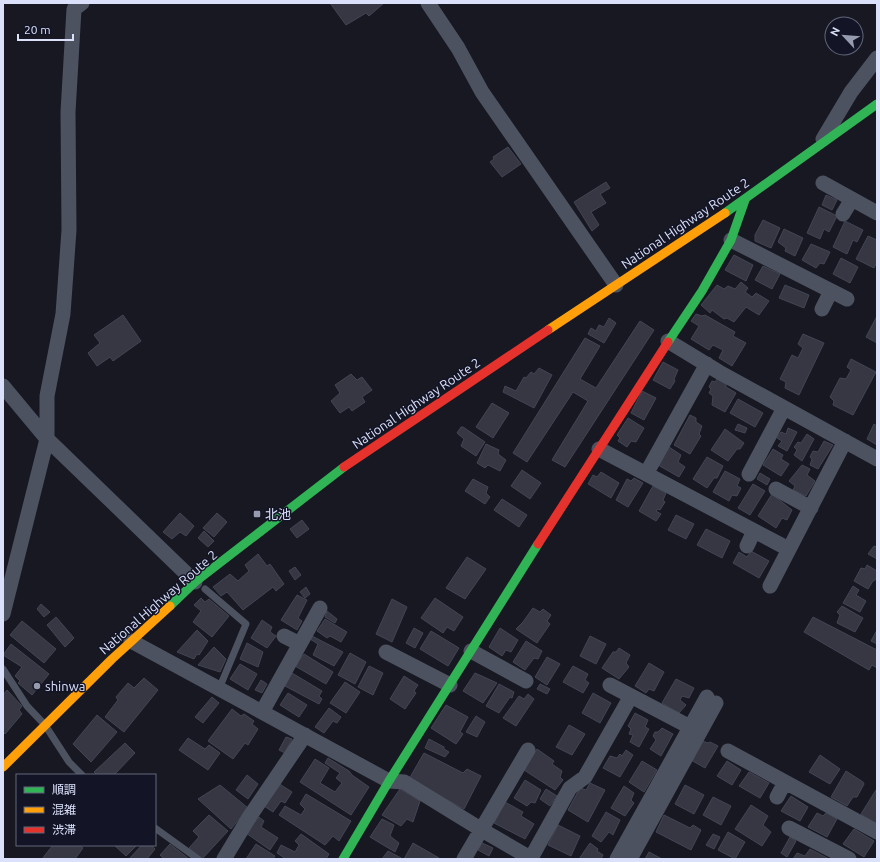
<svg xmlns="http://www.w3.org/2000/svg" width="880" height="862" viewBox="0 0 880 862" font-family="Ubuntu,'Noto Sans JP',sans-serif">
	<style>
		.building { fill: #363743; stroke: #434554 }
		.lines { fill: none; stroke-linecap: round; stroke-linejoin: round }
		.lane { stroke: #4d5261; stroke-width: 7 }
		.street { stroke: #4d5261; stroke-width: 15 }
		.fast { stroke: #30b455; stroke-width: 9 }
		.slow { stroke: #ff9f0a; stroke-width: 9 }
		.jam { stroke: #e5322d; stroke-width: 9 }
		.poi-dot { fill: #979baf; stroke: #131526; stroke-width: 1.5 }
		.labels { text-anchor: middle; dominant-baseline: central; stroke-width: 3; stroke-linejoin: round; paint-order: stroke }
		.street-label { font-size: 13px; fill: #dce1fb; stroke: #131526 }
		.poi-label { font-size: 13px; fill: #dce1fb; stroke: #131526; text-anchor: start }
	</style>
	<rect width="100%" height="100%" fill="#171822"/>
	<path class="building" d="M330,3H384L369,16L366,13L346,25Z
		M508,147L521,164L502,177L490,162L494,159L493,157Z
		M606,182L610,188L600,194L606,203L591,212L599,225L592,231L574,202Z
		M826,195L837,200L832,210L822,205Z
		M819,207L837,216L829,232L824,229L820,239L807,233Z
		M763,220L780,228L771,248L755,241V235Z
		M845,221L863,230L857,242L853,240L847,254L833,247Z
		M784,229L803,238L795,256L785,251L786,248L778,242Z
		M868,236L877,240V262L874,268L856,259Z
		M811,244L830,252L824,264L820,263L816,268L802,260Z
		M734,255L753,265L746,281L725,270Z
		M841,258L858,267L850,283L833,274Z
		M763,266L780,274L772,289L755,280Z
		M741,282L748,288L745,292L752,297L756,293L769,301L759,315L746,307L734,322L727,318L724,319L712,310L710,313L701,305L717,285L724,289L728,286L735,289Z
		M785,285L809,295L804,308L779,298Z
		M696,314L702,316L705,315L735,332L733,336L746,343L732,366L719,358L723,350L713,345L709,350L691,339L699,326L691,321Z
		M123,315L141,341L113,361L110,357L97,366L88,353L100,343L94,335Z
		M877,316V343L866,337Z
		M609,318L616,323L604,343L588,334L591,328L596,331L599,325L604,327Z
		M640,321L654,330L565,467L552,460L588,401L573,392L527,462L513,453L585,338L600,346L580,379L596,388Z
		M803,334L824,343L799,395L785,388L786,382L780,379L792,355L798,358L803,348L798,344Z
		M851,359L876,372L853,415L833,405L834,401L830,397L840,378L846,379L851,370L847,367Z
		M663,362L678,370L674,379L675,381L670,389L653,380Z
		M539,368L552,375L534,408L503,392L505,386L516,391L524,377L526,378L531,372L534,374Z
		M351,374L357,380L362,377L372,390L362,397L365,402L352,411L349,407L340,413L331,401L340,393L335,385Z
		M717,379L726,384V387L736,393L725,412L712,405L713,396L709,393L711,389L709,387L712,381L715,382Z
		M642,391L656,398L644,420L631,413Z
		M738,399L763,413L755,427L730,413Z
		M492,403L509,413L493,438L476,427Z
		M690,415L696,418V422L702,426L699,434L701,436L690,454L674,445Z
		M628,418L644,428L636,442L631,441L627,447L618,441L620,438L617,435Z
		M738,424L747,428L745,433L735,430Z
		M874,424L877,426V445L867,439Z
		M461,427H463L485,442L476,456L461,446L464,439L457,433Z
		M788,428L797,432L787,451L778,446L782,441L777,438L781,432L786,434Z
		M725,429L744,443L740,449H737L728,461L711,450Z
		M807,434L814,439L802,461L794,455L797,450L794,447L798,442L801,443Z
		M824,441L833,445L818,469L810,465L812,459L810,457L813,451L818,452Z
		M486,444L499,450L498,454L506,460L500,471L488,465L485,468L477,463Z
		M669,447L681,455L678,462L685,467L679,477L658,465Z
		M773,449L783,455L781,459L789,464L781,476L763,465Z
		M707,457L723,466L717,478H714L707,488L693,479Z
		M802,465L810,469L807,475L815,481L806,496L793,490L795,486L789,481Z
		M522,470L541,483L530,499L511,486Z
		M725,471L740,479L737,486L741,488L737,496L732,495L729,501L713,492Z
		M601,472L619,483L611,498L588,484L593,475L597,477Z
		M760,473L770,479L767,485L757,479Z
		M634,478L643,483L628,507L616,500L627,479L631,481Z
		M473,479L488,487L486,493L490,497L485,504L465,491Z
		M753,484L765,491L750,515L738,508Z
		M653,486L666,493L663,500L665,502L660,510L658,509L656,511L661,514L656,521L639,511Z
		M772,494L792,510L787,520L782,518L776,528L758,516Z
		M502,499L527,515L519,527L494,510Z
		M180,513L194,526L186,536L180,532L172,539L163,532Z
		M217,513L227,522L214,537L203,528Z
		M676,515L694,524L686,539L668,530Z
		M302,520L309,529L297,538L290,529Z
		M706,529L730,541L722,558L697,545Z
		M204,531L214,541L208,547L198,538Z
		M874,546L877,547V559L868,554Z
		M751,551L769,561L759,578L733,563L739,552L747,557Z
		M258,554L267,566L270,564L284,584L276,591L273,587L243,610L227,592L221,596L213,587L230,574L238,581L249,571L245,565Z
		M467,557L486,569L465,599L446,588Z
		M867,565L877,571V579L873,581L868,589L854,581L861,568L865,569Z
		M295,567L301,575L295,580L289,571Z
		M853,586L859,590L856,595L866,601L860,612L843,603Z
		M306,587L310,594L305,598L300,592Z
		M297,595L307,600L298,618L302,621L297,630L281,620Z
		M201,598L205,602L209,599L229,616L212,637L193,622L201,611L194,605Z
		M435,598L463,617L454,631L447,627L443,633L421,618Z
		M392,599L407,607L392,642L376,634Z
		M41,604L50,612L44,617L37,609Z
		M842,606L863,618L855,632L837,623L840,615L837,612Z
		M533,608L540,612L543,609L551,615L547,621L550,624L537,643L516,629L523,622Z
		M327,611L337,619L335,623L325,617Z
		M56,617L74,638L65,647L47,625Z
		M813,617L877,650V668L872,665L869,670L804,632Z
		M325,619L347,632L341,642L330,636L327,638L317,631Z
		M262,620L272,627L270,632L276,636L267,648L251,638Z
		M22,621L56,649L44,663L10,635Z
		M414,628L423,633L415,648L406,643Z
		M500,628L518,640L511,652L506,650L502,656L489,647Z
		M197,630L208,641L199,655L197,654L194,659L177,652Z
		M877,630V644L871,641Z
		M431,631L459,648L448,666L420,649Z
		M312,636L343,652L334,666L313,655L318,644L310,639Z
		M590,636L606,644L596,664L580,656Z
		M526,641L542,651L538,659L534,658L525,670L513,662Z
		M247,643L263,652L258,667L240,659Z
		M11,644L49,674L32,695L18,683L20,681L15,676L22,667L3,655Z
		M214,647L226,659L220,672L198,665Z
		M619,648L630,655L626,663L629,667L619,679L602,668L613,652H616Z
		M350,653L366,662L355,684L338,675Z
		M304,654L333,672L326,684L295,666Z
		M547,657L560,664L547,685L535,677Z
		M649,663L664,672L654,691L649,689L646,693L635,686Z
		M240,664L257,674L248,690L230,679Z
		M369,666L383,673L373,695L358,687Z
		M573,666L588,674L585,680L589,683L583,693L563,682Z
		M292,673L322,691L319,696L322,699L319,704L285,686Z
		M475,673L497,683L483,703L463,691Z
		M404,676L418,685L414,691L416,693L405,709L390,699Z
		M144,678L158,690L124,732L105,717L118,700L116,697L128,683L134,688Z
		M676,679L694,688L689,698L682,696L680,700L686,705L679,713L662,703Z
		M261,680L267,684L262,693L255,690Z
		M345,682L360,692L346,713L330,703Z
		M499,684L514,692L512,698L510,697L499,713L486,706Z
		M540,684L550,689L547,694L537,689Z
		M7,690L22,706L19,710L22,714L5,734L3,732V695Z
		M288,693L307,705L299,717L280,705Z
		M593,693L611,703L600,723L582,713Z
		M528,694L534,699L516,726L503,718L519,696L524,699Z
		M212,697L219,703L203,723L195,717Z
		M446,705L468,717L460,732L463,734L456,744L431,728Z
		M329,708L341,717L337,723L333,721L324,733L315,727Z
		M232,709L241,716L244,714L254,721L252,724L258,729L248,745L245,743L233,759L208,741Z
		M635,713L648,720L645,727L649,729L639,747L630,742L633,735L629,734L631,729L628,726Z
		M97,715L117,732L91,762L73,744Z
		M476,716L485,722L477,737L466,732Z
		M569,725L585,734L572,755L556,747Z
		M662,728L673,734L661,756L650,749L656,740L653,736L655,732H658Z
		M286,737L292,739L285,753L279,750Z
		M188,738L205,749L209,745L220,753L208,770L179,750Z
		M429,739L444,747V749L449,752L445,757L425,748Z
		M702,741L708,743L710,742L718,746L705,768L691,760Z
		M125,743L135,753L114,775H97L94,772Z
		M537,749L554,761L552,764L562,771L560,777L563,780L555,790L524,770Z
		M626,750L633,755L620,777L603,768L610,756L617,758L620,754L622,756Z
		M424,753L463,773L467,769L481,776L464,809L409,779Z
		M820,755L840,769L830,784L809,772Z
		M328,758L349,771L352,775L369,787L351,815L300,782L315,759L329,768L320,783L335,792L342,783L336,778L340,773L325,763Z
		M642,761L657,770L644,792L629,782Z
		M727,761L741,770L732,785L717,776Z
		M846,771L863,782L864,784L857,797H853L847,806L831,797Z
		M749,772L769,783L760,798L739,786Z
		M247,775L258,784L248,799L236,790Z
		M525,780L541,790L535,803L531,802L527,806L514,798Z
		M278,783L292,792L285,803L281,801L273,812L264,806Z
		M590,783L605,790L588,822L568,810L580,788L586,790Z
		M220,785L248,808L231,829L198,799Z
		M685,785L704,795L694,814L675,804Z
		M624,786L634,793L631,800L634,803L625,816L611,808Z
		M400,789L420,801L413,822L407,819L401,826L382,815Z
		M546,789L557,796L550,806L540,799Z
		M876,790L877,791V819L875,823L861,814Z
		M306,794L351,821L339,841L333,836L325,845L279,815L285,806L301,815L305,809L300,804Z
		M791,796L808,807L800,821L781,811Z
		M713,797L731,806L721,825L703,815Z
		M505,802L523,812L521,816L534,824L525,839L494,823Z
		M751,805L768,816L763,825L771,832L762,846L735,829Z
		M606,812L620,820L613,835L609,832L601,842L592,836Z
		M817,813L823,816L826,813L837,819L827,837L808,827Z
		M209,815L228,831L202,859L189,848L199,837L193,831Z
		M664,815L690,828L693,825L701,830L691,850L656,832Z
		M259,817L264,821L261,827L278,838L270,850L246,833Z
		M382,819L394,825L390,836L399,843L395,852L370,837Z
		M558,825L580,836L571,856L548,845Z
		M854,829L874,841L864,857L843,844Z
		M728,832L745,842L735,859L718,850Z
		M301,834L329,854L326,859H286L277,853L281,845L295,852L299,845L295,841Z
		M713,834L720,837L714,849L706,845Z
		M790,837L796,841L787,857L781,853Z
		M413,843L439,858L404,859Z
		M482,843L493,848L489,856L478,850Z
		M590,843L598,849L597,851L603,855L601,859H579Z
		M170,844L189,859H164L160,855Z
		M256,844L275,856L273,859H246Z
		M53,845H79L83,848L75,859H42Z
		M114,845H137L126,856Z
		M142,845H151L155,849L147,859H129Z
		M810,849L829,859H793L797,853L805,856Z
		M388,851L403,859H382Z
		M649,852L662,859H645Z"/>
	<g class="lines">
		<path class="lane" d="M205,589L246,624L219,689
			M3,669L27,706L45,725L69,762L82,775
			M155,828L198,859"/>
		<path class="street" d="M428,3L458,48L482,92L616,285
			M823,139L851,92L877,58
			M823,183L877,213
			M843,214L852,199
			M731,240L847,299
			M822,309L831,291
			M668,341L719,372L877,459
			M3,386L47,439L195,582
			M599,449L781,545
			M646,474L707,364
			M749,474L784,408
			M776,489L811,508
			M747,546L754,531
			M770,586L845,441
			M3,614L47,439V396L63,314L69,230L68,112L74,9L82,3
			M284,636L300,644
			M131,641L389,781L404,782L482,830L532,859
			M471,651L526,681
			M386,652L450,685
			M610,685L690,727
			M262,712L320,608
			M728,751L877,832
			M777,797L785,782
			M789,828L849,859
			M531,858L570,788L585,777L631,696
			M224,859L250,816L305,735
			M464,859L528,750
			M617,859L707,697
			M630,859L716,703"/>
		<path class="fast" d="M725,213L877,104
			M668,342L702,291L731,240L745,200
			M170,606L195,582L344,467
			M343,859L389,781L538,544"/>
		<path class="slow" d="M548,330L725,213
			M3,767L112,659L170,606"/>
		<path class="jam" d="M344,467L548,330
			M538,544L668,342"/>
	</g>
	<g class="poi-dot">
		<rect x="253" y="510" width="8" height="8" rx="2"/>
		<circle cx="37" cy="686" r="4"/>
	</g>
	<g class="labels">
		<g class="street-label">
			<text transform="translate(685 223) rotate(-34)">National Highway Route 2</text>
			<text transform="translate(416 403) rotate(-34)">National Highway Route 2</text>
			<text transform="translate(158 602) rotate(-41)">National Highway Route 2</text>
		</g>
		<g class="poi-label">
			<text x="265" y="514">北池</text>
			<text x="45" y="686">shinwa</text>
		</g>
	</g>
	<rect width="880" height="862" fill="none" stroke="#dce1fb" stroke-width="8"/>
	<rect x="16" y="774" width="140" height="72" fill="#131526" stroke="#63677b"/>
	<rect x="24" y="787" width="20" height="6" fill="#30b455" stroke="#63677b"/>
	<text x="52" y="794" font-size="12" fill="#dce1fb">順調</text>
	<rect x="24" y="807" width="20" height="6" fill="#ff9f0a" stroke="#63677b"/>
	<text x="52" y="814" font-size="12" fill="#dce1fb">混雑</text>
	<rect x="24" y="827" width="20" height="6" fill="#e5322d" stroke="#63677b"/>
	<text x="52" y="834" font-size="12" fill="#dce1fb">渋滞</text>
	<g transform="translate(844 36) rotate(296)"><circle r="19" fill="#131526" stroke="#63677b"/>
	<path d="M0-3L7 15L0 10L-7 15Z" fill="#979baf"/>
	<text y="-6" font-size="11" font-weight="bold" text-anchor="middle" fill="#dce1fb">N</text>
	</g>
	<path d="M18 34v6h55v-6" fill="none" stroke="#dce1fb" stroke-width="2"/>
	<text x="24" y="34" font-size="12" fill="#dce1fb" stroke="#131526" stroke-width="3" paint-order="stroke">20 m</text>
</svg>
